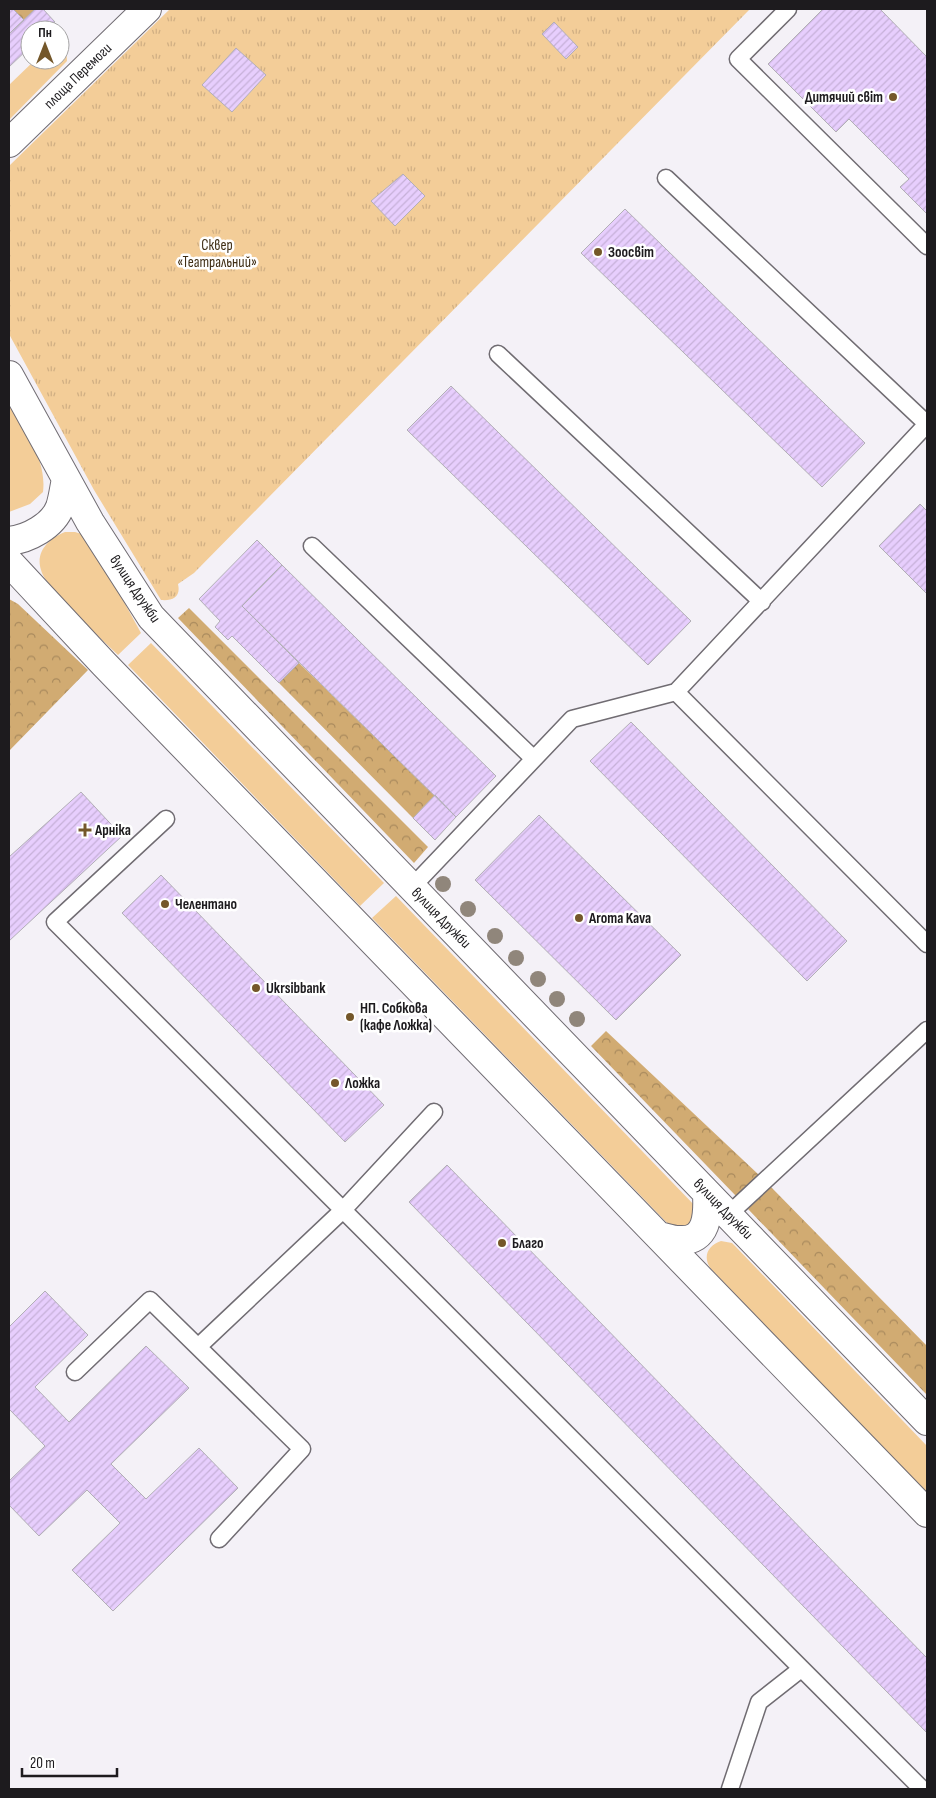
<svg xmlns="http://www.w3.org/2000/svg" width="936" height="1798" viewBox="0 0 936 1798" font-family="'Sofia Sans Condensed',sans-serif">
	<style>
		.grass { fill: #f3cd98 }
		.forest { fill: url(#forest-crowns) }
		.park { fill: url(#park-tufts) }
		.building { fill: url(#building-hatch); stroke: #b2afb6 }
		.lines { fill: none; stroke-linecap: round; stroke-linejoin: round }
		.lane-casing { stroke: #706c72; stroke-width: 19 }
		.street-casing { stroke: #706c72; stroke-width: 30 }
		.lane { stroke: #fff; stroke-width: 16 }
		.street { stroke: #fff; stroke-width: 28 }
		.tree { fill: #90867b }
		.poi-dot { fill: #74572a; stroke: #fff; stroke-width: 2 }
		.labels { text-anchor: middle; dominant-baseline: central; stroke-width: 5; stroke-linejoin: round; paint-order: stroke }
		.street-label { font-size: 15px; fill: #1d1b1e; stroke: #fff }
		.poi-label { font-size: 15px; font-weight: bold; fill: #1d1b1e; stroke: #fff; text-anchor: start }
		.park-label { font-size: 15px; fill: #3f2e15; stroke: #fff }
	</style>
	<defs>
		<pattern id="forest-crowns" width="20" height="18" patternUnits="userSpaceOnUse" patternTransform="scale(1.25)"><rect width="20" height="18" fill="#d1ab72"/><path d="M2 6a3 3 0 1 1 6 0M12 15a3 3 0 1 1 6 0" fill="none" stroke="#a98a5d"/></pattern>
		<pattern id="park-tufts" width="24" height="20" patternUnits="userSpaceOnUse" patternTransform="scale(1.25)"><rect width="24" height="20" fill="#f3cd98"/><path d="M3 7l-1-3M5 7V3M7 7l1-3M15 17l-1-3M17 17v-4M19 17l1-3" fill="none" stroke="#d0af83"/></pattern>
		<pattern id="building-hatch" width="6" height="6" patternUnits="userSpaceOnUse" patternTransform="scale(1.25)"><rect width="6" height="6" fill="#e7cefd"/><path d="M-1 1l2-2M0 6l6-6M5 7l2-2" fill="none" stroke="#c6b0d8"/></pattern>
	</defs>
	<rect width="100%" height="100%" fill="#f4f1f7"/>
	<path class="grass" d="M65,32L67,61L9,120V85L35,60H60V36Z
		M9,404C25,432 47,459 43,492L30,504L9,512Z
		M65,532H75L85,535L101,560L141,633L118,655C97,635 76,615 56,592C51,586 43,578 41,570C35,552 49,538 65,532Z
		M151,643L384,883L360,906L128,665Z
		M396,896L698,1209L694,1227L670,1226L372,918Z
		M721,1241L732,1243L736,1247L927,1446V1493L711,1269C702,1257 708,1245 721,1241Z"/>
	<path class="forest" d="M13,9H35L24,20Z
		M9,599L18,604L88,670L9,751Z
		M189,608L428,847L414,863L178,618Z
		M299,663L435,795L413,818L279,683Z
		M606,1031L759,1175L736,1196L591,1046Z
		M771,1187L927,1346V1395L748,1209Z"/>
	<path class="park" d="M170,9H750L194,573L178,584C181,597 173,601 161,600L94,490L9,334V166Z"/>
	<path class="building" d="M9,9H13L24,20L9,34Z
		M35,9H43L55,22L47,30H30V47L9,67V34Z
		M823,9H880L927,57V214L900,187L909,179L849,119L836,132L768,64Z
		M554,22L578,47L566,59L542,34Z
		M236,48L266,75L232,112L202,85Z
		M403,174L425,196L395,226L371,201Z
		M625,209L865,443L822,487L581,253Z
		M451,386L691,621L648,665L407,430Z
		M920,504L927,511V594L879,546Z
		M257,540L282,565L242,606L299,663L279,683L232,636L228,640L215,627L220,621L199,599Z
		M282,565L496,776L456,817L242,606Z
		M631,722L847,941L807,981L590,761Z
		M81,792L122,836L9,941V857Z
		M435,795L456,817L435,840L413,818Z
		M539,815L681,955L616,1020L475,880Z
		M161,875L384,1105L345,1142L122,913Z
		M447,1165L927,1658V1733L409,1202Z
		M45,1291L88,1335L35,1387L69,1422L146,1346L189,1388L111,1464L146,1499L199,1448L238,1488L113,1611L72,1570L120,1523L87,1490L39,1536L9,1505V1481L45,1446L10,1410L9,1411V1327Z"/>
	<g class="lines">
		<g class="lane-casing">
			<path id="lane" d="M788,9L738,59L927,246
				M498,354L762,602
				M312,546L534,759
				M676,692L927,944
				M166,819L55,922L922,1789
				M412,887L572,719L676,692L927,424L666,178
				M728,1215L927,1030
				M199,1346L343,1210L434,1112
				M75,1372L150,1300L302,1449L219,1539
				M730,1789L759,1702L801,1669"/>
		</g>
		<g class="street-casing">
			<path id="street" d="M9,143L147,9
				M9,375L90,522L151,617L927,1421
				M9,541C28,539 53,526 60,507C63,498 64,488 66,479
				M9,562L104,664L927,1513
				M659,1236C665,1237 672,1240 679,1240C708,1242 708,1214 707,1194"/>
		</g>
		<use href="#lane" class="lane"/>
		<use href="#street" class="street"/>
	</g>
	<g class="tree">
		<circle cx="443" cy="884" r="8"/>
		<circle cx="468" cy="909" r="8"/>
		<circle cx="495" cy="936" r="8"/>
		<circle cx="516" cy="958" r="8"/>
		<circle cx="538" cy="979" r="8"/>
		<circle cx="557" cy="999" r="8"/>
		<circle cx="577" cy="1019" r="8"/>
	</g>
	<g class="poi-dot">
		<circle cx="893" cy="97" r="5"/>
		<circle cx="598" cy="252" r="5"/>
		<path d="M82.5 822.5h5v5h5v5h-5v5h-5v-5h-5v-5h5z"/>
		<circle cx="165" cy="904" r="5"/>
		<circle cx="579" cy="918" r="5"/>
		<circle cx="256" cy="988" r="5"/>
		<circle cx="350" cy="1017" r="5"/>
		<circle cx="335" cy="1083" r="5"/>
		<circle cx="502" cy="1243" r="5"/>
	</g>
	<g class="labels">
		<g class="street-label">
			<text transform="translate(78 76) rotate(-44)">площа Перемоги</text>
			<text transform="translate(135 589) rotate(56)">вулиця Дружби</text>
			<text transform="translate(441 918) rotate(46)">вулиця Дружби</text>
			<text transform="translate(723 1209) rotate(46)">вулиця Дружби</text>
		</g>
		<g class="poi-label">
			<text x="883" y="97" text-anchor="end">Дитячий світ</text>
			<text x="608" y="252">Зоосвіт</text>
			<text x="95" y="830">Арніка</text>
			<text x="175" y="904">Челентано</text>
			<text x="589" y="918">Aroma Kava</text>
			<text x="266" y="988">Ukrsibbank</text>
			<text x="360" y="1008">НП. Собкова<tspan x="360" dy="17">(кафе Ложка)</tspan></text>
			<text x="345" y="1083">Ложка</text>
			<text x="512" y="1243">Благо</text>
		</g>
		<g class="park-label">
			<text x="217" y="245">Сквер<tspan x="217" dy="17">«Театральний»</tspan></text>
		</g>
	</g>
	<rect width="936" height="1798" fill="none" stroke="#1d1b1e" stroke-width="20"/>
	<g transform="translate(45 45)"><circle r="24" fill="#ffffff" stroke="#a5a4a5"/>
	<path d="M0-4L9 19L0 12L-9 19Z" fill="#74572a"/>
	<text y="-8" font-size="14" font-weight="bold" text-anchor="middle" fill="#1d1b1e">Пн</text>
	</g>
	<path d="M22 1768v8h95v-8" fill="none" stroke="#1d1b1e" stroke-width="2.5"/>
	<text x="30" y="1768" font-size="15" fill="#1d1b1e" stroke="#ffffff" stroke-width="4" paint-order="stroke">20 m</text>
</svg>
